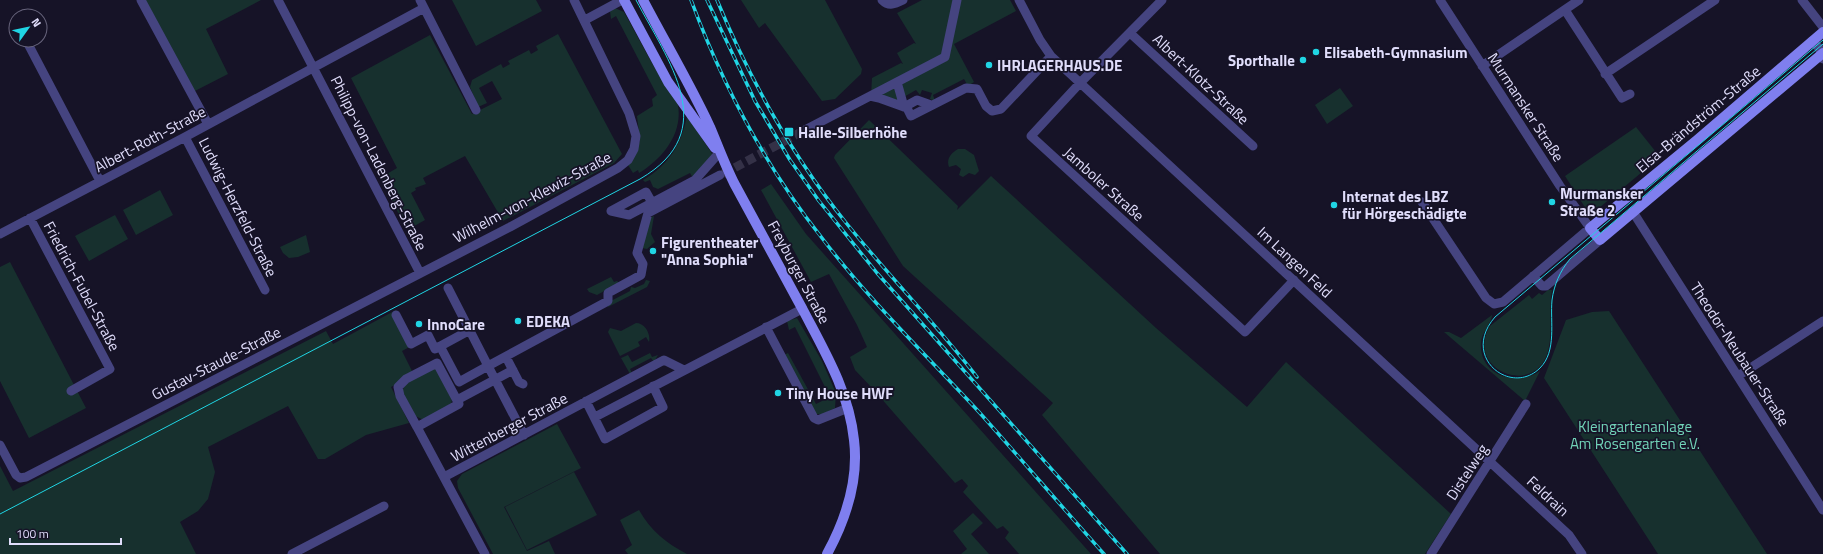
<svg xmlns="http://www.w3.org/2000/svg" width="1823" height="554" viewBox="0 0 1823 554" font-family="'Titillium Web',sans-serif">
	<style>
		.green { fill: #17302e }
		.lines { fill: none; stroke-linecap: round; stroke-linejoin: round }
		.street-tunnel { stroke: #343147; stroke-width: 9; stroke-dasharray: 9 4.5; stroke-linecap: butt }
		.street { stroke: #454480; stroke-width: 9 }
		.secondary { stroke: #7f7fef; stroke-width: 10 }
		.tram { stroke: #20d5e4; stroke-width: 1 }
		.rail-casing { stroke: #20d5e4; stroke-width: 3.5 }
		.rail { stroke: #161327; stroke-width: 2; stroke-dasharray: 6; stroke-linecap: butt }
		.poi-dot { fill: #20d5e4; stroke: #161327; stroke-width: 1.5 }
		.labels { text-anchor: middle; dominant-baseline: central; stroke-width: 3.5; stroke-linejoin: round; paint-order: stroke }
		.poi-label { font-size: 15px; font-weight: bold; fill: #e0ddfb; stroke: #161327; text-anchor: start }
		.street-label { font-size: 15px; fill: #e0ddfb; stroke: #161327 }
		.park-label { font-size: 15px; fill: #71d3b8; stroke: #161327 }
	</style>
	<rect width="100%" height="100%" fill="#161327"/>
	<path class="green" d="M145,0H261L206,29L228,74L191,93Z
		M452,0H536L542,11L476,46Z
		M741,0H825L862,69L861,74L835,99L822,101L765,23L759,28Z
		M922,0H1010L1016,11L954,44L974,82L968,86L964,79L933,95L935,101L930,99L932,93L922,90L920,95L916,90L902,98L904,103L871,96L872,78L901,63L903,64L897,53L914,43L916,44L897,13Z
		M615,8L624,12C637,35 649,59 663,82C667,88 676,97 678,105C683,134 662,159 639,173L638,170L633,173L628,165L640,141L637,116L653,106L652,99L657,95L616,16L611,19L610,11Z
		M558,34L622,154L614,163L503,221L465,156L423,178L426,184L415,188L416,190L411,193L425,220L409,229L406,228L380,178L397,168L351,78L430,35L472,114L502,99L492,81L479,88L487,103L478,107L470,87L472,80L501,64L503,68L510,64L508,61L529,50L531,54L538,50L536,46Z
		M1340,88L1353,106L1327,124L1315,105Z
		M687,116L713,155L693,178L690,173L658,189L653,187L650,180L645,182L643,180C669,165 681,145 687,116Z
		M869,120L958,206L957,210L991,176L1156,328L1247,407L1286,362L1451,514L1425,554H1160L1042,415L1053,403L903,266L834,158L835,155Z
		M1636,127L1660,157L1593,213L1588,212L1565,176Z
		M958,149H965L974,155L979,171L975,175L969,173L963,177L959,175L961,169L956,165L949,167C946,159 951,153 958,149Z
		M771,184L806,234L1091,554H1019L1005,538L1009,532L1003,526L997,529L963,492L968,486L962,479L955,483L880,397L883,392L878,387L873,389L855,370L850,357L867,347L857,325L829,274L811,282L761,190Z
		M160,190L173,215L136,235L123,210Z
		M115,215L128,239L89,261L75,236Z
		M654,216L651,234L655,242L647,249L642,248L649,218Z
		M306,235L310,252L298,257L289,258L283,253L280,247Z
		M10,262L86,408L29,438L0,381V267Z
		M611,277L614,282L617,281L619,283L597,295L589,292L587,289Z
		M646,280L650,281L647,287L608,307L609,302L630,291L631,287L635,288L644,284Z
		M1548,290H1552C1548,310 1554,338 1546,357C1529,396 1465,368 1490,326L1529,295L1532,299L1539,293L1542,295Z
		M396,310L415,344L402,351L414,375L391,387L409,423L366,435L325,459H318L288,406L208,447L215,472L208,499L198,511L180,522L196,554H0V466L13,491L326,331L333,344Z
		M1609,311L1767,554H1658L1544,378L1566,320L1592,312Z
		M1492,315C1492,323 1481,333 1481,343C1479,376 1517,387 1540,371L1525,401L1444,332H1449L1461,338Z
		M797,318L822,361L836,393L835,408L823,414H816L784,355L788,353L816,404L830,397L795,327L789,330L787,321Z
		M636,323C645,323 651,334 649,342L646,337L638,342L640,346L620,356L608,332L610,328L621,331Z
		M650,353L652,357L658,355L654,362L651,358L630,369L632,373L630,374L621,358L628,355L632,362Z
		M432,369H437C442,379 457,395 450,406L426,421L413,415L403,396V389L407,382Z
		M557,424L581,468L504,507L527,551L549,541L555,554H493L458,488L457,481L462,474Z
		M574,472L597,515L527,550L505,507Z
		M639,510C651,531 666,543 687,554H628L625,550L632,545L620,520Z
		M973,513L983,523L971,534L989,554H961L967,549L953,531Z"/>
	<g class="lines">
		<path class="street-tunnel" d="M723,174L803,131"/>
		<path class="street" d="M141,0L208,124
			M278,0L420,273
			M420,0L476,110
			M882,0C889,7 895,4 903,0
			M1019,0L1040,40L1051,56L1569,535L1582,554
			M1162,0L1080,83L1031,136L1245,332L1294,280
			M1802,0L1823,27
			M1565,10L1622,98L1630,94
			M585,20L622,0
			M1130,33L1253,146
			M26,40L100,181
			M1812,41L1819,48L1823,59
			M1482,66L1579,0
			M1605,74L1715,0
			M897,82L904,107
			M870,96L879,98L904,107
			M931,105L917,100L906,106L911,116L966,88L977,89L986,106L992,111L1001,109L1051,56
			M803,131L945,57L957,0
			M185,137L265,290
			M1422,202L1486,298L1494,304L1503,302L1590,228L1560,186L1440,0
			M611,211L629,215L695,180L719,153
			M611,211L646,192L655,208
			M1633,212L1823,510
			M30,218L110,369L71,391
			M0,234L185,137L424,8
			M1533,276L1542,286H1546L1600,240
			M448,288L488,366L608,301V293L641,275L643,264L637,253L648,213L720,175
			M396,315L411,344L428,335L435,349L470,330
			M766,327L814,418L818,420L848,408
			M440,346L459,382L488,366L524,435
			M506,357L519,382L523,384
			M1738,376L1823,321
			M457,400L513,370
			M586,401L605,439L663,407L653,386
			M595,417L802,309
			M417,427L400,396L398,387L406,379L437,363L459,404L417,427L485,554
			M0,445L16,475L20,478L26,477L510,227L618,168L628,160L634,149L636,136L629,113L574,0
			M444,477L664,360L684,370
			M292,554L384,506
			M1431,554L1526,404"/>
		<path class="secondary" d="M624,0L668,82L715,148
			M643,0C665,42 690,84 710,127C718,146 725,165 734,183C757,226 780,268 803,310C825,352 849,392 854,440C859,481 846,519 827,554
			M1823,32L1697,140L1590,228L1600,240L1823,53"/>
		<path class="tram" d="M1823,40L1495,317C1460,357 1511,397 1540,368C1557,351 1550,322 1552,300C1554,285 1560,271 1570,259L1823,44
			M0,514L640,179C723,131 668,61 636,0"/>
		<g class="rail-casing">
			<path id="rail" d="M691,0C723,86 765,166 822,238C869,300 926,355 979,412C1021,459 1062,507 1104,554
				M707,0L755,101L790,160L819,201L877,273L1127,554
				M717,0C750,80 793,157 847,224C889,276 936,324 977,377"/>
		</g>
		<use href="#rail" class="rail"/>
	</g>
	<g class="poi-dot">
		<circle cx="1316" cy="52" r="4"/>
		<circle cx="1303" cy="60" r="4"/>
		<circle cx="989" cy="65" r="4"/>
		<rect x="784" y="127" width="10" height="10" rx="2"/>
		<circle cx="1552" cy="202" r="4"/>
		<circle cx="1334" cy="205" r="4"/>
		<circle cx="653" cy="251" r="4"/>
		<circle cx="518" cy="321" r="4"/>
		<circle cx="419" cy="324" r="4"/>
		<circle cx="778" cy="393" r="4"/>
	</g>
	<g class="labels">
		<g class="poi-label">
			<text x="1324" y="52">Elisabeth-Gymnasium</text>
			<text x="1295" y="60" text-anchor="end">Sporthalle</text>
			<text x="997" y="65">IHRLAGERHAUS.DE</text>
			<text x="798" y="132">Halle-Silberhöhe</text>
			<text x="1560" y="193">Murmansker<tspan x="1560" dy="17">Straße 2</tspan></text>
			<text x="1342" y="196">Internat des LBZ<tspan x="1342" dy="17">für Hörgeschädigte</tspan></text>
			<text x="661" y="242">Figurentheater<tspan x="661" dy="17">"Anna Sophia"</tspan></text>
			<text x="526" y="321">EDEKA</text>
			<text x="427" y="324">InnoCare</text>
			<text x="786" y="393">Tiny House HWF</text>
		</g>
		<g class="street-label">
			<text transform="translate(1201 79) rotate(43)">Albert-Klotz-Straße</text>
			<text transform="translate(1526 107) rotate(57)">Murmansker Straße</text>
			<text transform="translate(1698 119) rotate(-40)">Elsa-Brändström-Straße</text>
			<text transform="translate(150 139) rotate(-28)">Albert-Roth-Straße</text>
			<text transform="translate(379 163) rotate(63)">Philipp-von-Ladenberg-Straße</text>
			<text transform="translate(1104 184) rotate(42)">Jamboler Straße</text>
			<text transform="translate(532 197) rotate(-28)">Wilhelm-von-Klewiz-Straße</text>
			<text transform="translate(238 207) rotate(63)">Ludwig-Herzfeld-Straße</text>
			<text transform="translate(1295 262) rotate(43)">Im Langen Feld</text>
			<text transform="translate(799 272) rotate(62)">Freyburger Straße</text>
			<text transform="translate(82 286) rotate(62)">Friedrich-Fubel-Straße</text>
			<text transform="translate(1740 354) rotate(57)">Theodor-Neubauer-Straße</text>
			<text transform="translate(216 363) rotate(-27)">Gustav-Staude-Straße</text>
			<text transform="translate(509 427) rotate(-28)">Wittenberger Straße</text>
			<text transform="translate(1467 472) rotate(-57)">Distelweg</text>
			<text transform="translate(1548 496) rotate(43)">Feldrain</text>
		</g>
		<g class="park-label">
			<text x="1635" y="426">Kleingartenanlage<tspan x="1635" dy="17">Am Rosengarten e.V.</tspan></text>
		</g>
	</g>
	<g transform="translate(28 28) rotate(57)"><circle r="19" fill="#161327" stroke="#67647c"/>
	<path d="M0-3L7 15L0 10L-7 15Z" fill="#20d5e4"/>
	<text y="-6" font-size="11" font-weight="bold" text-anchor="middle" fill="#e0ddfb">N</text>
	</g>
	<path d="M10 538v6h111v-6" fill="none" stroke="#e0ddfb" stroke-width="2"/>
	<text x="16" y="538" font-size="12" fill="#e0ddfb" stroke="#161327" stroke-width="3" paint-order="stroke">100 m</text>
</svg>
